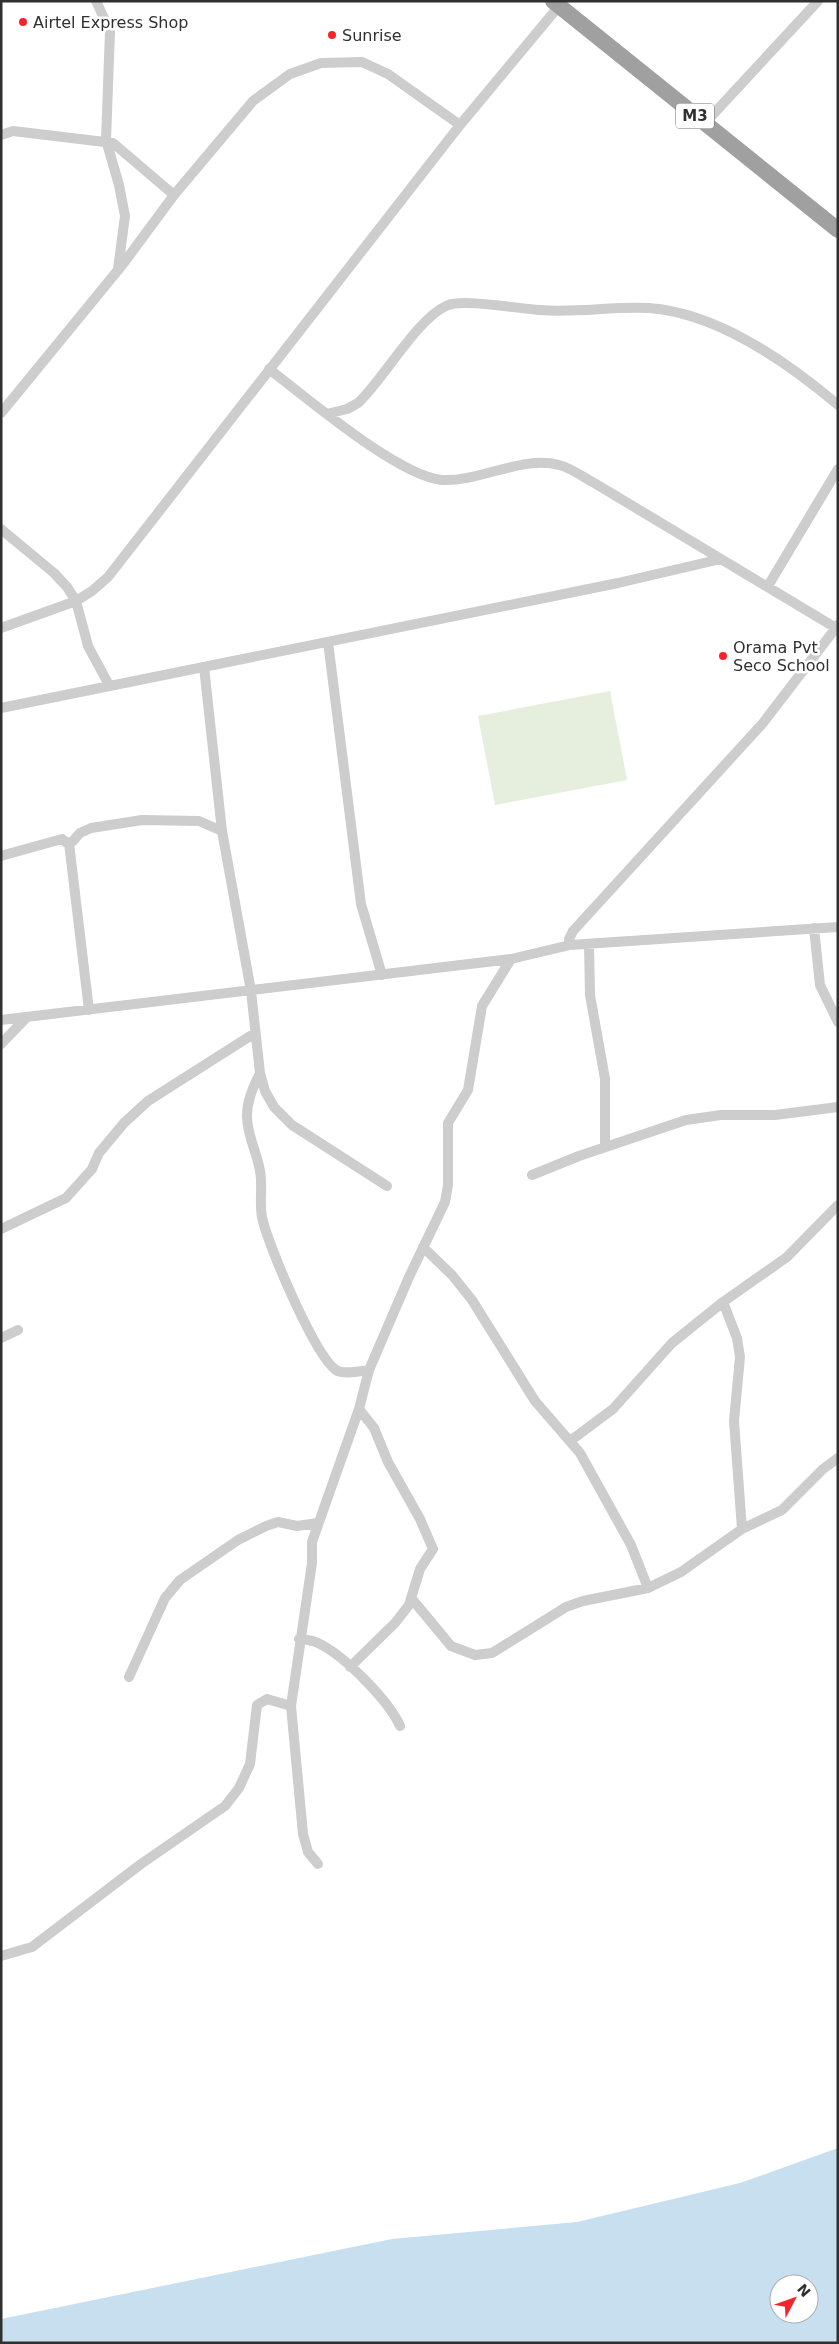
<svg xmlns="http://www.w3.org/2000/svg" width="839" height="2344" viewBox="0 0 839 2344" font-family="'DejaVu Sans',sans-serif">
	<style>
		.green { fill: #e6eedd }
		.water { fill: #c8dff0; fill-rule: evenodd }
		.lines { fill: none; stroke-linecap: round; stroke-linejoin: round }
		.minor { stroke: #cdcdcd; stroke-width: 10 }
		.trunk { stroke: #a0a0a0; stroke-width: 16 }
		.poi-dot { fill: #f5242c; stroke: #fff; stroke-width: 2 }
		.labels { text-anchor: middle; dominant-baseline: central; stroke-width: 5; stroke-linejoin: round; paint-order: stroke }
		.shield { fill: #fff; stroke: #6e6e6e; stroke-width: 1 }
		.shield-label { font-size: 15px; font-weight: bold; fill: #303030 }
		.poi-label { font-size: 16px; fill: #303030; stroke: #fff; text-anchor: start }
	</style>
	<rect width="100%" height="100%" fill="#fff"/>
	<path class="green" d="M610,691L627,780L495,805L478,716Z"/>
	<path class="water" d="M838,2148V2343H1V2319L392,2239L577,2222L740,2183ZM779,2284H809V2314H779Z"/>
	<g class="lines">
		<path class="minor" d="M96,1L110,31L106,140L119,185L125,216L118,269
			M705,123L818,1
			M1,135L13,131L113,143L174,195
			M269,369C307,398 398,476 442,480C479,482 523,455 559,465C572,468 584,478 596,484L836,628
			M1,413L123,264L174,195L253,101L290,74L321,63L362,62L388,74L460,125
			M327,414L347,409L358,403C383,380 417,319 446,306C463,298 519,309 540,310C577,313 613,306 649,308C718,313 787,362 838,405
			M1,529L54,573L67,587L76,601L88,646L109,685
			M768,586L838,469
			M1,628L76,601L92,591L108,577L460,125L559,6
			M328,642L361,904L382,975
			M204,667L222,831L251,991L260,1073L265,1091L274,1107L292,1125L387,1186
			M1,708L618,583L721,559
			M69,843L89,1010
			M1,856L62,839L67,843L72,842L80,833L91,828L142,820L199,821L222,831
			M814,928L820,985L838,1022
			M589,944L590,995L605,1079V1147
			M570,945L569,939L573,931L763,723L838,625
			M1,1020L511,959L570,945L838,927
			M1,1044L26,1018
			M260,1073C253,1088 247,1100 247,1116C247,1136 257,1152 260,1171C263,1187 259,1201 262,1217C267,1243 315,1356 336,1370C344,1375 360,1371 369,1370
			M532,1175L579,1156L686,1120L721,1115H775L838,1107
			M1,1229L66,1198L92,1169L99,1153L124,1123L148,1101L255,1033
			M423,1247L452,1275L472,1300L535,1401L580,1453L631,1545L648,1588
			M723,1302L737,1338L740,1357L734,1421L742,1529
			M1,1338L18,1330
			M570,1441L613,1409L672,1343L723,1302L787,1257L838,1205
			M412,1599L451,1646L475,1655L492,1653L566,1607L583,1601L648,1588L681,1572L742,1529L782,1510L823,1469L838,1458
			M299,1639C306,1640 312,1640 318,1643C344,1655 389,1701 400,1726
			M350,1667L395,1623L409,1605L420,1569L433,1549L420,1519L388,1462L374,1428L359,1409
			M129,1677L165,1598L180,1580L238,1540L266,1526L278,1522L297,1526L318,1523
			M318,1864L308,1852L303,1834L291,1706L312,1563V1542L359,1409L369,1370L409,1277L445,1202L448,1185V1123L468,1090L482,1006L511,959
			M1,1956L32,1947L141,1864L225,1806L239,1788L250,1764L257,1705L267,1699L291,1706"/>
		<path class="trunk" d="M553,1L838,230"/>
	</g>
	<g class="poi-dot">
		<circle cx="23" cy="22" r="5"/>
		<circle cx="332" cy="35" r="5"/>
		<circle cx="723" cy="656" r="5"/>
	</g>
	<g class="labels">
		<rect class="shield" x="676" y="103.5" width="38" height="25" rx="4"/>
		<g class="shield-label">
			<text x="695" y="116">M3</text>
		</g>
		<g class="poi-label">
			<text x="33" y="22">Airtel Express Shop</text>
			<text x="342" y="35">Sunrise</text>
			<text x="733" y="647">Orama Pvt<tspan x="733" dy="18">Seco School</tspan></text>
		</g>
	</g>
	<rect width="839" height="2344" fill="none" stroke="#303030" stroke-width="5"/>
	<g transform="translate(794 2299) rotate(49)"><circle r="24" fill="#ffffff" stroke="#acacac"/>
	<path d="M0-4L9 19L0 12L-9 19Z" fill="#f5242c"/>
	<text y="-8" font-size="14" font-weight="bold" text-anchor="middle" fill="#303030">N</text>
	</g>
</svg>
